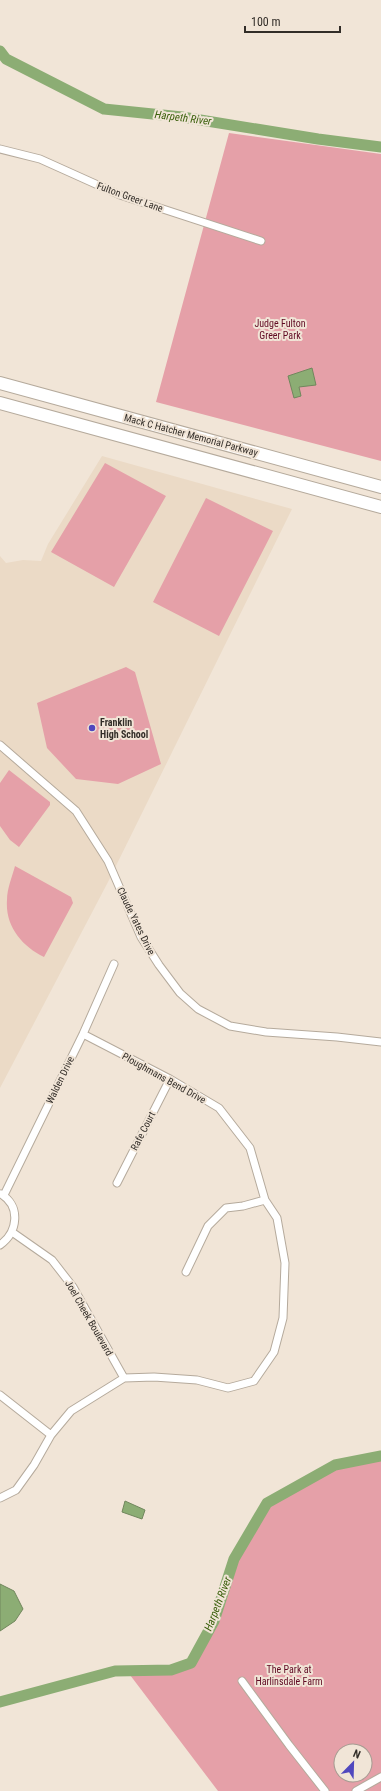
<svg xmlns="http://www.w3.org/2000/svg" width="381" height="1791" viewBox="0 0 381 1791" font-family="'Roboto Condensed',sans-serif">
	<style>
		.built { fill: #ebdac6 }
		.green { fill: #e5a0a8; fill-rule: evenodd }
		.water { fill: #8cad74; stroke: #71875d }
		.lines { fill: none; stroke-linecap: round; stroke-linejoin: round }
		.river { stroke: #8cad74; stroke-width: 11 }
		.minor-casing { stroke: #b5aa9c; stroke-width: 9 }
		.trunk-casing { stroke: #b5aa9c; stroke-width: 14 }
		.minor { stroke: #fff; stroke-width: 7 }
		.trunk { stroke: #fff; stroke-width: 12 }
		.poi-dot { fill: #5047be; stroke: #f1e5d7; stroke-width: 1.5 }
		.labels { text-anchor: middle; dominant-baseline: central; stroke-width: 4; stroke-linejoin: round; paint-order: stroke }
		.street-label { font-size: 10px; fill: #322d28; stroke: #f1e5d7 }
		.park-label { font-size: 10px; fill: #600a23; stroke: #f1e5d7 }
		.poi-label { font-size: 10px; font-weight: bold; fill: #322d28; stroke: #f1e5d7; text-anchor: start }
		.water-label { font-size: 11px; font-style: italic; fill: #395f0a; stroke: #f1e5d7 }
	</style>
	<rect width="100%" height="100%" fill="#f1e5d7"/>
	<path class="built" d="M102,456L292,509L108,882L0,1088V556L6,563L23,560L41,561L48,544Z"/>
	<path class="green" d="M229,133L381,154V461L156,402Z
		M105,463L166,496L114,587L51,552Z
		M206,498L273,531L219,636L153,602Z
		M126,667L135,672L161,764L118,784L76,779L47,748L37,703Z
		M9,770L50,802V805L19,847L10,840L0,826V783Z
		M15,866L71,897L73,903L44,957C22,946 5,926 7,900C7,889 12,877 15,866Z
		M381,1456V1791H218L127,1671L171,1670L191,1663L214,1621L234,1559L267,1503L335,1465ZM341,1751H365V1775H341Z"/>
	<path class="water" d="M312,368L316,385L299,387L301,396L294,398L288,376Z
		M125,1501L145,1510L142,1519L122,1512Z
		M0,1584L14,1591L23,1609L15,1621L0,1631Z"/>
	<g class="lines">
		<path class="river" d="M0,51L6,59L104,109L182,117L318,139L381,147
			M0,1702L115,1671L171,1670L191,1663L214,1621L234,1559L267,1503L335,1465L381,1456"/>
		<g class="minor-casing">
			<path id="minor" d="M0,149L40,159L120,195L261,241
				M0,745L76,811L108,861L141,937L159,965L180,993L198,1009L230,1026L266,1032L337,1037L381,1042
				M117,1183L170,1079
				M4,1195L83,1034L114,964
				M12,1232L52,1260L73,1287L124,1378
				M0,1245C18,1232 21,1206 1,1194
				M186,1272L208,1226L226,1208L243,1206L265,1200
				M0,1395L51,1435
				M0,1498L16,1490L34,1465L51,1435L71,1411L124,1378L154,1377L197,1380L228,1388L254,1381L274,1352L283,1318L285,1263L277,1218L265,1200L250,1148L219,1108L170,1079L83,1034
				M242,1681L289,1745L325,1791
				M356,1791L381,1777"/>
		</g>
		<g class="trunk-casing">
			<path id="trunk" d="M0,383L381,487
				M0,403L381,507"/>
		</g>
		<use href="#minor" class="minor"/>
		<use href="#trunk" class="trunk"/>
	</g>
	<circle class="poi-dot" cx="92" cy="728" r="4"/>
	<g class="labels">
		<g class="street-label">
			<text transform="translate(130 197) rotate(20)">Fulton Greer Lane</text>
			<text transform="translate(191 435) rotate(15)">Mack C Hatcher Memorial Parkway</text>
			<text transform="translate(136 921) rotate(64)">Claude Yates Drive</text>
			<text transform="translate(164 1078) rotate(29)">Ploughmans Bend Drive</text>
			<text transform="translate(60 1080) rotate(-64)">Walden Drive</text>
			<text transform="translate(143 1131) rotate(-63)">Rafe Court</text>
			<text transform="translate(89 1318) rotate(60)">Joel Cheek Boulevard</text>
		</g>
		<g class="park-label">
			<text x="280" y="323">Judge Fulton<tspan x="280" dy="12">Greer Park</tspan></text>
			<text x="289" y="1669">The Park at<tspan x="289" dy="12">Harlinsdale Farm</tspan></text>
		</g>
		<g class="poi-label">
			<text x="100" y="722">Franklin<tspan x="100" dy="12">High School</tspan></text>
		</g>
		<g class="water-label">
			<text transform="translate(183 118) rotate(7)">Harpeth River</text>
			<text transform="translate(218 1604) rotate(-69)">Harpeth River</text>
		</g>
	</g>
	<g transform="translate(353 1763) rotate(23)"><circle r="19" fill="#f1e5d7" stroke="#a59b91"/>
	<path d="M0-3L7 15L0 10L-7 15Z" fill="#5047be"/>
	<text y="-6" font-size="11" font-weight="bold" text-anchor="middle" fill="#322d28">N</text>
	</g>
	<path d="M245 26v6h95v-6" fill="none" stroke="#322d28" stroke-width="2"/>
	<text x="251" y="26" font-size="12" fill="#322d28" stroke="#f1e5d7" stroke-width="3" paint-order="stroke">100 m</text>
</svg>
